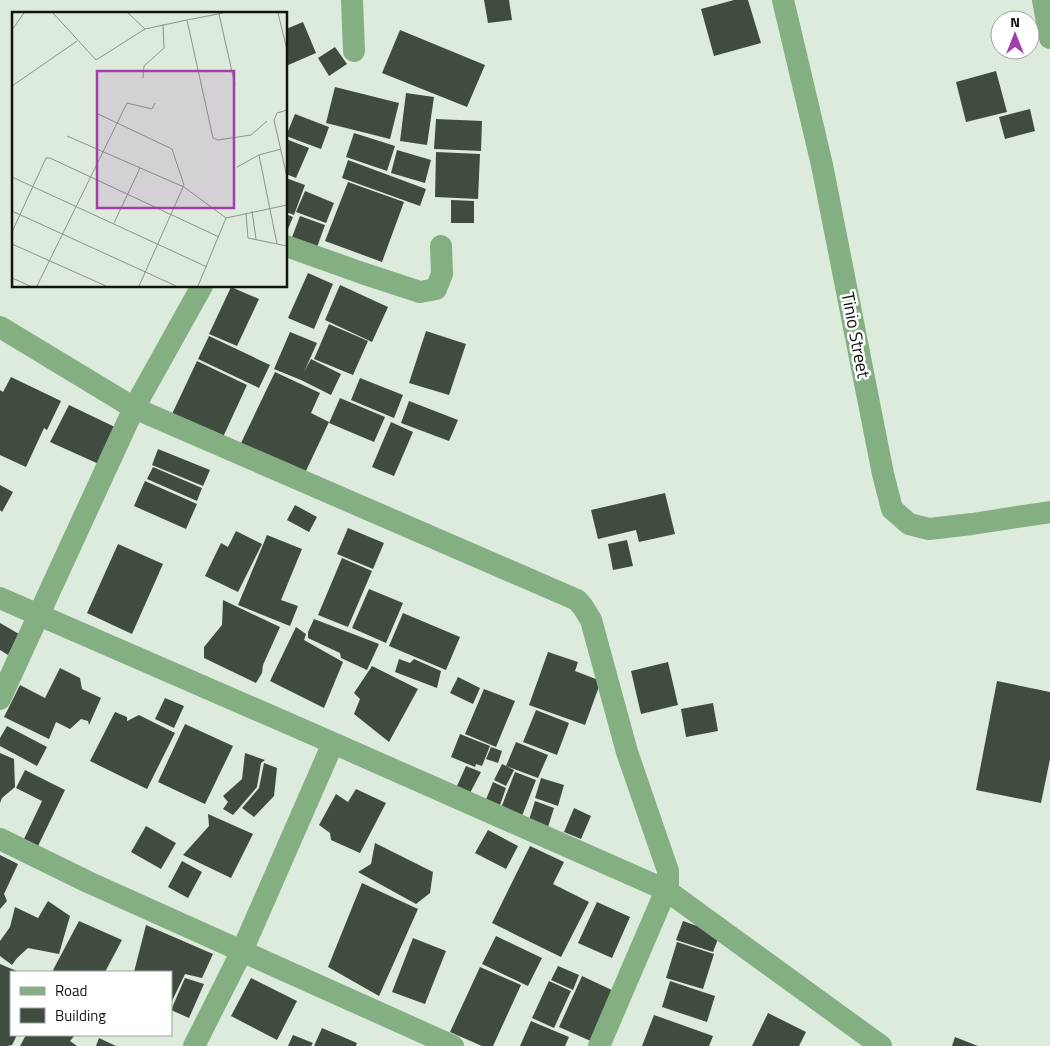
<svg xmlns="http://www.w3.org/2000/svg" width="1050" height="1046" viewBox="0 0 1050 1046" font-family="'Titillium Web',sans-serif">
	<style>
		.building { fill: #404c40 }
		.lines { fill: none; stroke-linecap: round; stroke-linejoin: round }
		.street { stroke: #83af83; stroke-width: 22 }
		.labels { text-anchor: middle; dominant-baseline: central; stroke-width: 5; stroke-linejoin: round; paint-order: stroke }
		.street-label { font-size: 18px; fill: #101510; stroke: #fff }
		.inset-road { fill: none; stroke: #8b958a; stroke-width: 1 }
		.view { fill: #9f3fa7; fill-opacity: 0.15; stroke: #9f3fa7; stroke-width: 2.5 }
		.inset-edge { fill: none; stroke: #101510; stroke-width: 2.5 }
	</style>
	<rect width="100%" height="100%" fill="#ddebdc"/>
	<path class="building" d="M484,0H509L512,20L488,23Z
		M734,0H748L761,43L714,56L701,9Z
		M303,22L316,53L286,66V29Z
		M400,30L485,65L467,107L382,73Z
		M335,47L347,64L329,76L318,58Z
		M996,71L1007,112L966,122L956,82Z
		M335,87L399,103L390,139L326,123Z
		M406,93L434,97L427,145L400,141Z
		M1030,109L1035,131L1005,139L999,117Z
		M295,114L329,127L321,149L286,136Z
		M436,119L482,121L481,151L434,149Z
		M354,133L395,146L387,171L346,157Z
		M286,139L309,148L296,178L286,174Z
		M397,150L431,160L425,183L391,173Z
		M436,152L480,154L478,199L435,197Z
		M348,160L426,189L420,206L342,178Z
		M286,178L305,185L294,215L286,212Z
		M348,182L404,202L382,262L325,241Z
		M305,191L334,203L326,223L296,212Z
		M451,200L474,201V223H451Z
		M286,214L293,217L286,234Z
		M300,216L325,225L316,250L291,240Z
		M308,273L333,284L314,329L288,318Z
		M340,285L388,307L372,342L325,320Z
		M231,287L259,299L237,346L209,334Z
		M329,324L368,341L353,375L314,359Z
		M426,331L466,344L449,395L409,383Z
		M290,332L317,343L304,372L311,359L341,374L331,395L301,380L274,369Z
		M209,336L270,365L259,388L198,359Z
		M197,361L247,385L223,437L172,414Z
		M275,372L320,393L311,413L329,422L305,473L241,443Z
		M11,377L61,401L47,430L44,428L26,467L0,455V390L3,392Z
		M360,378L403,395L394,418L351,400Z
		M340,398L385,417L374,442L329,423Z
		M409,401L458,420L449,441L401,423Z
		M69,405L119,429L101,465L50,442Z
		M391,422L413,432L394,476L372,467Z
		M158,449L210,470L203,486L152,465Z
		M153,467L202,488L197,501L147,479Z
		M145,481L197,504L186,529L134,506Z
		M0,485L13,492L2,512L0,510Z
		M665,493L675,534L639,542L636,530L598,539L591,510Z
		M295,505L317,517L309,532L287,520Z
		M348,528L384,543L373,569L337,554Z
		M236,531L262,544L238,592L205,576L221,543L228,547Z
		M267,535L302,549L281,600L298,606L290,626L238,605Z
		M627,540L633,566L613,570L608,544Z
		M118,544L163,564L132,634L87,613Z
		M342,558L372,571L348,627L318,615Z
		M369,589L403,603L386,643L352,628Z
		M223,600L280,627L263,665L262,673L256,683L204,658V647L222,625Z
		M403,613L460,637L446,670L389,646Z
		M314,619L379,644L367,670L341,658L340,653L308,638V632Z
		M0,623L19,634L8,655L0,650Z
		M296,627L306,634L304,640L343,662L324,708L270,681Z
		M548,652L578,662L575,671L601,681L585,725L529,705Z
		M399,659L410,663L414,659L441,671L437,688L395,672Z
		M668,662L678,705L641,714L631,671Z
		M372,666L418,689L389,742L354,714L360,699L354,693Z
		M60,668L80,678L82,689L101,698L89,725L88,721L81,719L70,729L56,722L49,739L4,717L20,685L45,698Z
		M458,677L480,688L473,704L450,693Z
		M997,681L1050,692V759L1041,803L976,790Z
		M484,689L515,701L496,747L465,734Z
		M165,698L184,706L174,728L155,719Z
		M713,703L718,731L686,737L681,709Z
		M536,710L569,723L557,755L523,742Z
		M115,712L127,717V721L139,715L175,733L147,789L90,761Z
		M185,724L233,746L205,804L158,782Z
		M7,726L47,747L37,766L0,746V738Z
		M460,734L490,746L482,766L476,764L475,767L451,757Z
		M516,742L548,755L538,778L506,766L514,770L506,786L494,780L502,764L506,766Z
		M491,747L502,751L498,763L486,759Z
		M0,753L14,759L15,787L2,798L0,803Z
		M245,753L265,760L261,763L257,787L233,815L223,809L228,802L223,796L242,779Z
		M264,763L277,768L274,796L254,817L242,808L259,788Z
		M466,766L481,772L470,793L457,786Z
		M25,770L65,790L38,846L24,839L42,801L16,788Z
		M515,772L536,780L522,816L501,808Z
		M541,778L564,785L558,806L535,798Z
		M493,782L506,788L499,808L485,802Z
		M356,789L386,803L360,853L331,840L330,833L319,825L336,794L348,802Z
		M535,801L554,808L548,827L529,820Z
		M574,808L591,816L581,839L564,832Z
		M208,814L253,834L231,878L183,855L209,826Z
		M146,826L176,843L161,869L131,852Z
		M488,830L518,846L506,869L475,853Z
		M375,843L433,872L430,893L416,904L358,872L371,864Z
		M530,846L564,862L553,884L589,902L561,957L492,923Z
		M0,855L18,864L4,894L7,901L0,909Z
		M182,861L202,872L188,898L168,887Z
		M362,883L418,909L379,996L328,967Z
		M48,901L70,916L59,954L28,948L17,958L12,965L0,956V941L10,927L15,907L38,918Z
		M597,902L630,917L612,958L578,943Z
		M79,921L122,940L105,972H56L53,970Z
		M683,921L720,934L713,952L676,940Z
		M146,925L213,954L202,978L185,974L171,1003V972H134Z
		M496,936L542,958L528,986L482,964Z
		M413,938L446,951L425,1004L392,992Z
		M677,942L714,954L703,989L666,978Z
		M0,964L19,972H11V1035H17L12,1045L7,1046H0Z
		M558,966L579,975L573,990L551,980Z
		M480,967L521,985L493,1046H482L450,1032Z
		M582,976L616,992L593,1042L559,1027Z
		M185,978L204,984L189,1018L171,1010Z
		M251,978L297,1001L277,1040L231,1016Z
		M549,981L571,991L554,1028L532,1018Z
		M670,981L715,996L707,1022L662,1007Z
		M768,1013L806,1032L799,1046H752Z
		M654,1015L713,1036L709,1046H642Z
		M531,1021L569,1037L565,1046H520Z
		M322,1028L357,1043L356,1046H314Z
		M26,1035H75L70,1041L77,1046H20Z
		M293,1035L313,1043L311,1046H288Z
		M955,1037L978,1046H952Z
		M99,1038L116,1046H96Z"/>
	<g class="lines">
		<path class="street" d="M352,0L354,51
			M783,0L822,165L883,474L892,509L909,524L929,529L972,524L1050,512
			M1043,0L1050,38
			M286,246L362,273L420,292L436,289L442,274L441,246
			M0,327L134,408L577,600L583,607L591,620L627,752L668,871V883L666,890L599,1046
			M0,598L333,743L666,890L881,1046
			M0,699L134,408L202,286
			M0,839L88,882L453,1046
			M194,1046L242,951L333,743"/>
	</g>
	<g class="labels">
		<g class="street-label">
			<text transform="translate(856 335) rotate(79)">Tinio Street</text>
		</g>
	</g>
	<g transform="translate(12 12)">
		<rect width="275" height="275" fill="#ddebdc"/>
		<path class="inset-road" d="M41,1L84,48L133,17L175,8M116,1L133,17M211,1L175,8L201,126L206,128L239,123L255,109M266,1L275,38M207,2L223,73M0,18L12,1M131,66L132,54L152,36L151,12M0,74L65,29M275,98L265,101L262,108L275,165M84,101L160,137L172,173L127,274M55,124L172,175L214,206M247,143L265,232M225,155L247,143L269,137M0,165L195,255M0,199L164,274M240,199L244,227M234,201L236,226L275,234M214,206L275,193M102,211L128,156M0,220L34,146H38L207,225M0,232L94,274M0,266L18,274M25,274L115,91L140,97L143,91M186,274L214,206"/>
		<path class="view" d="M85,59H222V196H85Z"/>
		<rect width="275" height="275" class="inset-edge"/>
	</g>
	<rect x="10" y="971" width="162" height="65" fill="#ffffff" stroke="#9fa19f"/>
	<rect x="20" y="987" width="25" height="8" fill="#83af83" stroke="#9fa19f"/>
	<text x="55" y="996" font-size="15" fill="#101510">Road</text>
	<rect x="20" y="1008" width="25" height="15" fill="#404c40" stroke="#9fa19f"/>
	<text x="55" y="1021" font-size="15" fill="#101510">Building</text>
	<g transform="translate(1015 35)"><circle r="24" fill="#ffffff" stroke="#9fa19f"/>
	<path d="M0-4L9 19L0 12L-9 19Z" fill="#9f3fa7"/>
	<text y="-8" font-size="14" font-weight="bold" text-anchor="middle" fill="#101510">N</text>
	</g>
</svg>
